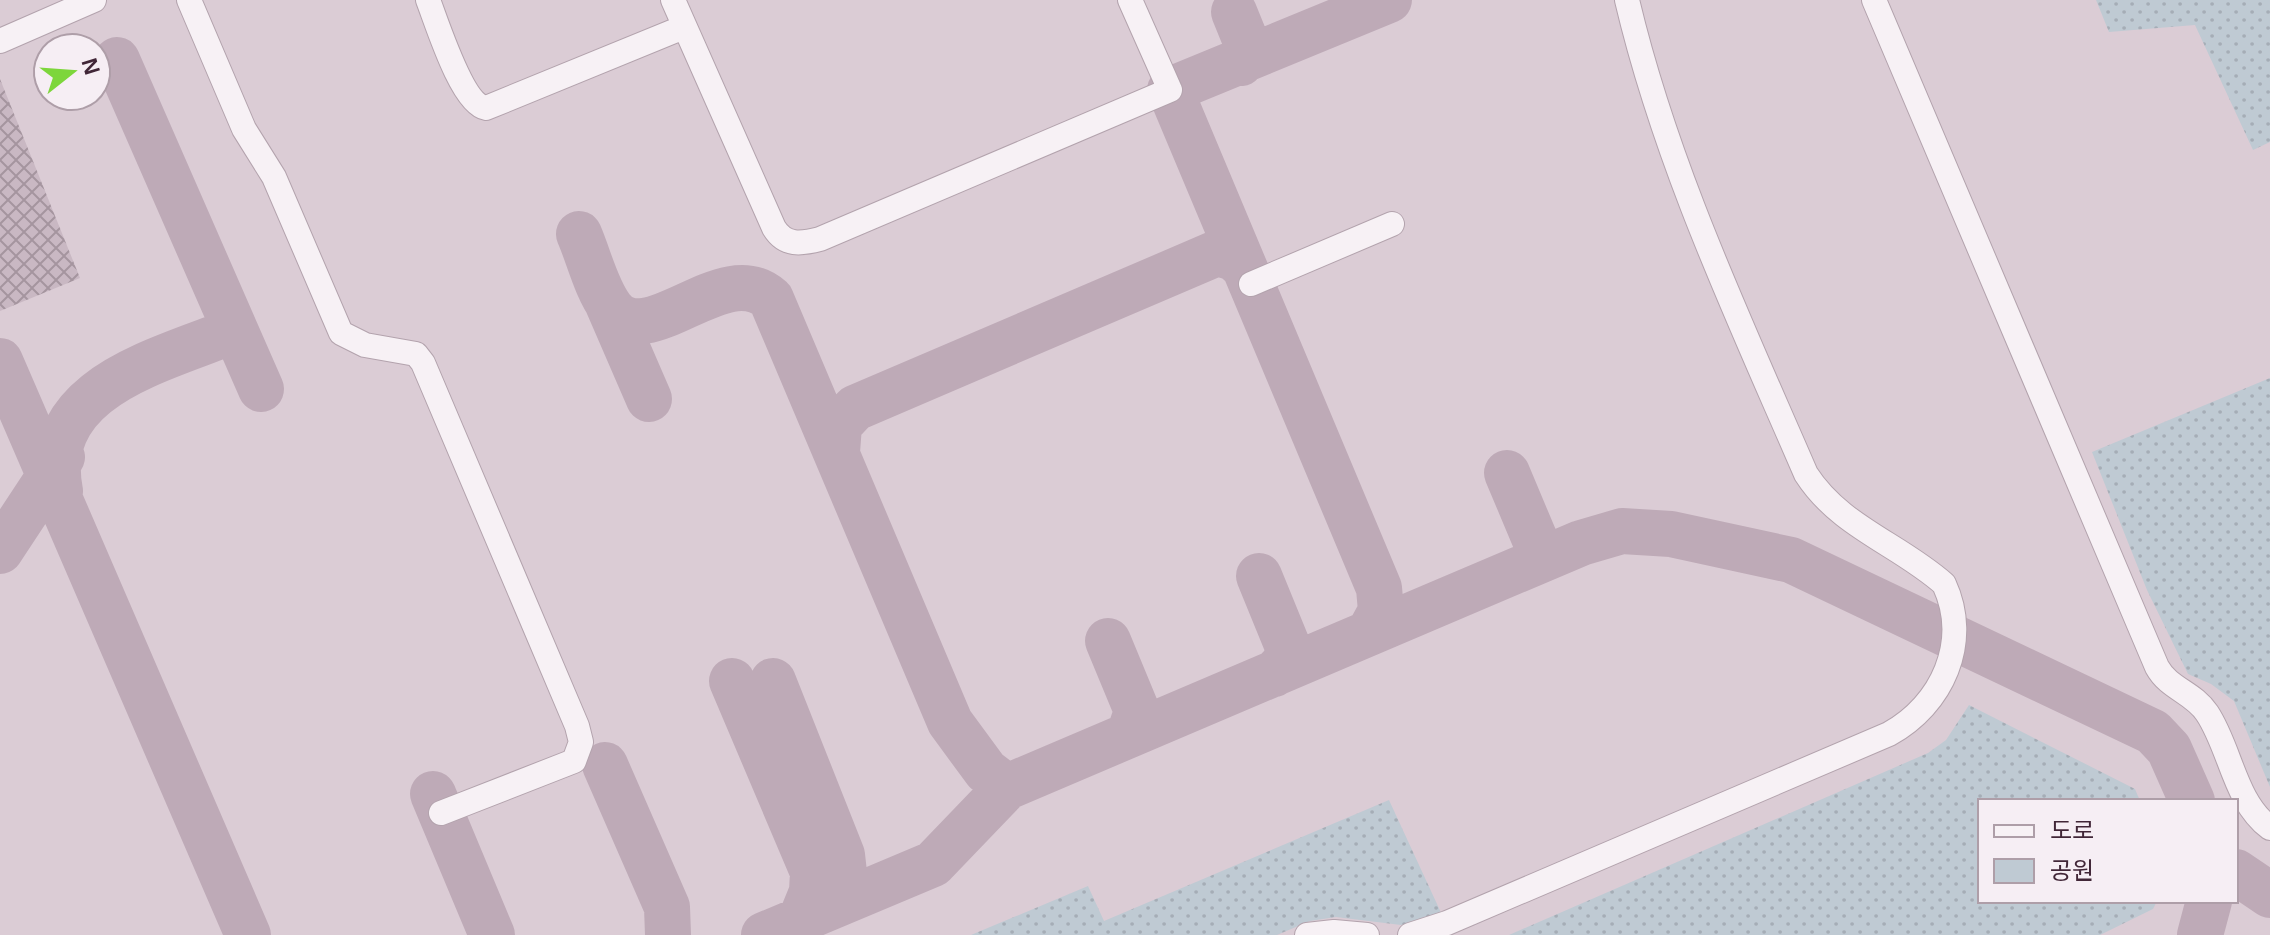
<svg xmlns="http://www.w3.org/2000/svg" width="2270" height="935" viewBox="0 0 2270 935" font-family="Arial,'Noto Sans KR',sans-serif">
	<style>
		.built { fill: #dbccd5; fill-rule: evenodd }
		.green { fill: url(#green-dots) }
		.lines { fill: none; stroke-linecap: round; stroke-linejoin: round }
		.taxiway { stroke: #beaab7; stroke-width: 46 }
		.building { fill: url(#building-cross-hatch) }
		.minor-casing { stroke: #b3a3ad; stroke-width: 26 }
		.minor { stroke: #f7f1f5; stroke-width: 24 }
	</style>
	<defs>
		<pattern id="green-dots" width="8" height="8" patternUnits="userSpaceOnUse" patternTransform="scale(2)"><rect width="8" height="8" fill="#bfcad3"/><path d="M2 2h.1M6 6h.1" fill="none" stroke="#a5adb6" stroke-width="1.8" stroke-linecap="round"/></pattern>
		<pattern id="building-cross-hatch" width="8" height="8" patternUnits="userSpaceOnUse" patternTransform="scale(2)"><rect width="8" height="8" fill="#c9b8c3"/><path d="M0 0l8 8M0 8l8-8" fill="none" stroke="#a5959f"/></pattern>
	</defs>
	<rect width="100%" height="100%" fill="#e9dee5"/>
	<path class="built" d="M0,0H2270V935H0ZM48,48H96V96H48ZM1980,801H2236V901H1980Z"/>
	<path class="green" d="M2096,0H2270V142L2253,150L2195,25L2109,32Z
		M2270,378V787L2234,701L2211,684L2188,674L2147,590L2092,452Z
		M1969,705L2135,789L2140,801H1980V901H2157L2153,909L2100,935H1509L1928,753L1946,740Z
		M1389,800L1443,917L1401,925L1336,917L1310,921L1277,935H971L1088,886L1104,921Z"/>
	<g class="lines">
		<path class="taxiway" d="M1234,12L1247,44L1241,63
			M117,60L261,389
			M579,234C589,257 596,288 611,308C648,356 723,256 771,299L950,722L986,771L1007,787
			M607,302L649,399
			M0,361L248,935
			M837,452L839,425L855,408L1217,253L1234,258L1243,266
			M1507,473L1536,542V562
			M60,491C40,386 161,361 235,330
			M0,551L62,457
			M1259,576L1288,647L1286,661L1274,674
			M1369,633L1381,611L1379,588L1170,90L1389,0
			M1108,641L1137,711L1129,735
			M732,681L813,872L812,892L801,919
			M773,681L842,855L845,882L830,907
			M605,765L667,907L668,935
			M433,794L492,935
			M2236,872L2270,895
			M764,935L933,864L1007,787L1581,543L1622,531L1671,534L1791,560L2153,732L2169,749L2192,801
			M2200,935L2209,901"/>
	</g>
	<path class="building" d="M0,79L80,278L0,311Z"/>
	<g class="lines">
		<g class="minor-casing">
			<path id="minor" d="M189,0L244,129L274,177L341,333L365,345L416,354L423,363L577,726L581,742L574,761L441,813
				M428,0C437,23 462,104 486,108L684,27
				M673,0L774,228C785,246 801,244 820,239L1170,90L1130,0
				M1874,0L2157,667C2169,689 2193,692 2207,713C2231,749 2234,801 2270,828
				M0,41L94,0
				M1251,284L1392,224
				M1307,935L1334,932L1367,935
				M1410,935L1447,923L1889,734C1942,705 1971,642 1944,584C1899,544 1840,527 1806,474C1739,319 1666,165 1627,0"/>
		</g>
		<use href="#minor" class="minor"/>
	</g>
	<rect x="1978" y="799" width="260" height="104" fill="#f6eef4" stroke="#ae9ea8" stroke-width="2"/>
	<rect x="1994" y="825" width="40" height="12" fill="#f7f1f5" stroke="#ae9ea8" stroke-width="2"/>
	<text x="2050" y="839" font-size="24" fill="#412637">도로</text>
	<rect x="1994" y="859" width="40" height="24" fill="#bfcad3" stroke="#ae9ea8" stroke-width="2"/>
	<text x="2050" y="879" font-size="24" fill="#412637">공원</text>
	<g transform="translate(72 72) rotate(73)"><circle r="38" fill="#f6eef4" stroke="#ae9ea8" stroke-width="2"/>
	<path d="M0-6L14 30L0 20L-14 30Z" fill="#7dd63b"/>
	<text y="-12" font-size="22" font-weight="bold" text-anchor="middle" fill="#412637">N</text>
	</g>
</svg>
